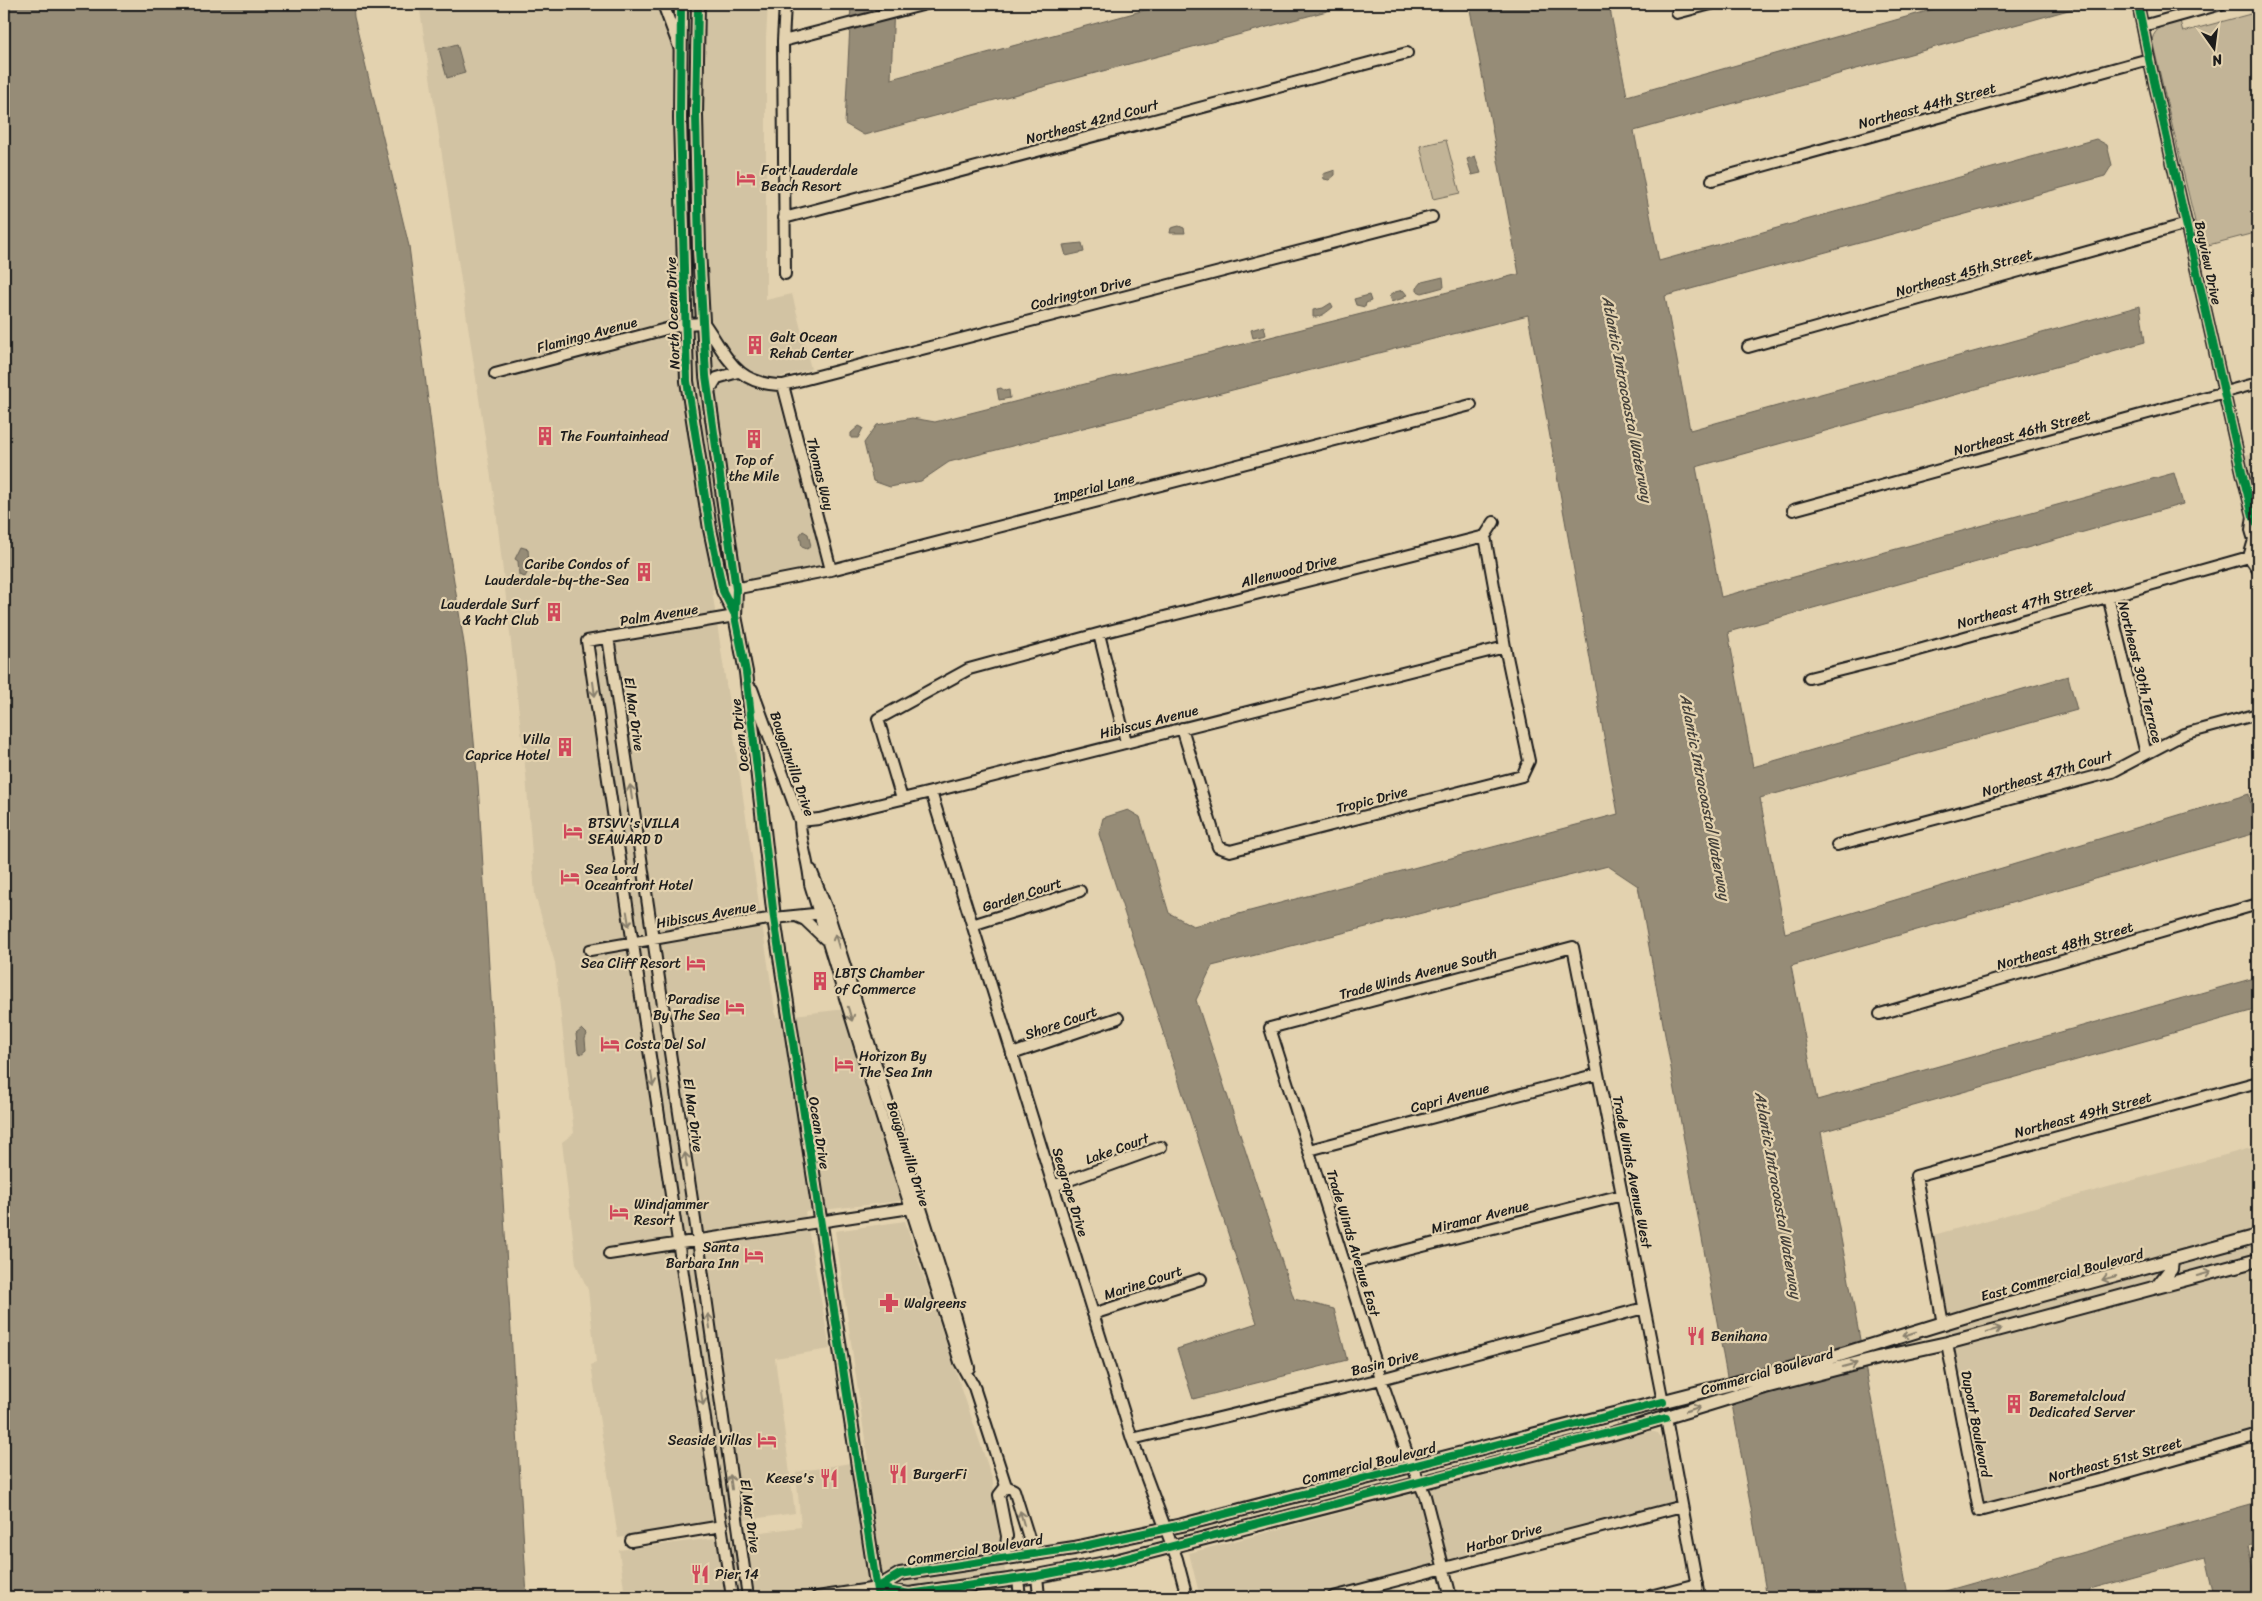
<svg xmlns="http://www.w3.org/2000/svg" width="2262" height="1601" viewBox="0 0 2262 1601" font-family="Sriracha,sans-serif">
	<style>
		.built { fill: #d2c3a3 }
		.green { fill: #c2b497; stroke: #6f685a }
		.water { fill: #968c77; stroke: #655f53 }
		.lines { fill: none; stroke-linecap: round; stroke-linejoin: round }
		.minor-casing { stroke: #1c1c1c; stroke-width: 14 }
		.major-casing { stroke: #1c1c1c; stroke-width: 16 }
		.minor { stroke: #e3d2af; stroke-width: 10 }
		.major { stroke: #e3d2af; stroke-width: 12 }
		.cycleway-casing { stroke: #e3d2af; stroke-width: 11 }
		.cycleway { stroke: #00873e; stroke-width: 8 }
		.oneway { stroke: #89806d }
		.labels { text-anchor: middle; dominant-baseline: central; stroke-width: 4.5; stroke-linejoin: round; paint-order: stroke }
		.street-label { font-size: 14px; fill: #1c1c1c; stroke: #e3d2af }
		.poi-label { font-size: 14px; fill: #1c1c1c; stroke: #e3d2af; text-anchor: start }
		.water-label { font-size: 15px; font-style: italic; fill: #47433c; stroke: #e3d2af }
	</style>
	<rect width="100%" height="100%" fill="#e3d2af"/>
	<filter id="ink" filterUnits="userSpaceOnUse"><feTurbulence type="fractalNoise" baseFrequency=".02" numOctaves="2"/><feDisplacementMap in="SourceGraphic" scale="10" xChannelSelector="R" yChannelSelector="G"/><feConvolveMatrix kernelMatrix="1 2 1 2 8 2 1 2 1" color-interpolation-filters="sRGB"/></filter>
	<g filter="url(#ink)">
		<path class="built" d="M419,4H768L766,37V300L792,294L811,369L779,377L777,393L823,565L712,590L776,1017L846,1009L901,1201L805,1212L830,1349L775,1358L795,1513L618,1538L591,1365L596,1363L588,1290L576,1264L562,1142L574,1133L555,963L535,895L526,775L496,510Z
			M2258,452V516L2245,455Z
			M2258,1146V1435L1978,1506L1926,1237Z
			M905,1221L993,1481L1000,1548L1011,1597H625L619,1550L801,1527L796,1472L868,1460L835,1231Z
			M1650,1431L1658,1433L1662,1439L1675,1501L1312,1597H1200L1189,1553Z"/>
		<path class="green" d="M2258,12V232L2201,247L2152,40C2155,26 2167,25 2180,21L2183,32Z
			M1446,140L1460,193L1433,199L1420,146Z"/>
		<path class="water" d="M4,4H353L354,17L409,246L438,481L466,656L478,784L527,1597H4Z
			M851,4H894L891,79L1167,4H1353L864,135L845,124Z
			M1469,4H1609L1627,96L1952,4H2074L2072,9L1634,131L1659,261L2096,139L2107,145L2112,165L2105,176L1665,296L1690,430L2140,306L2145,342L1696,467L1721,597L2174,473L2183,504L1728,632L1753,767L2068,676L2077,710L1760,798L1785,933L2249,794L2256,833L1791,966L1817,1100L2258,977V1009L1821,1132L1908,1595L1910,1597H1767L1638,886L1608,866L1212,966L1196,1000L1294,1299L1334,1309L1347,1360L1193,1399L1177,1349L1257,1323L1099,834L1103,818L1128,810L1140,817L1169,913L1193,926L1618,814L1528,315L949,462L921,481L890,487L873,481L864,443L877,425L912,418L935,422L1519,274Z
			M457,44L465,73L447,78L439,49Z
			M1475,156L1481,173L1472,175L1467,159Z
			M1335,170V175L1329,180L1324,179L1323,174Z
			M1179,226L1184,228L1185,233H1170L1171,228Z
			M1082,243L1084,252L1066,256L1063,245Z
			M1443,277L1444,287L1422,293L1417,291V288L1422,282Z
			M1403,290L1407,295L1404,296V298L1391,302L1389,296L1395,292Z
			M1369,295L1371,301L1366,303L1365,307L1356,305L1354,299Z
			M1331,303L1333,307C1328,311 1321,318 1313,317V310L1323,308Z
			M1264,326L1266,335L1253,338L1251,330Z
			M1001,388L1005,391L1009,390L1010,398L999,400L997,389Z
			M859,426L863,428L858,438H851V433Z
			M803,531L808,534L811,546L807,549L802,547L800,535Z
			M521,547L528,549L529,563L532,564L525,577L519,575L518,561L515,559Z
			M582,1029L587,1034L585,1039L586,1050L581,1054L578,1052L576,1034Z
			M2258,1503V1542L2248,1545L2258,1597H2215L2206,1557L2090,1589L2087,1597H1924Z"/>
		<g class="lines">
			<g class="minor-casing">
				<path id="minor" d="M663,4L679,47
					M785,4L783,41L785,274
					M2138,4L2149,59L2242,472L2253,516L2258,526
					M1677,13L1711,4
					M2143,26L2221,4
					M783,41L926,4
					M1712,180L2149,59
					M784,218L1407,53
					M1748,347L2187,224
					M495,374L685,324L704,323C728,357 735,385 783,385L1432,217
					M783,385L831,570
					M708,393L717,378L738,372
					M1793,510L2258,383
					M2253,516L2251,530L2254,540L2249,557L2258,570
					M729,590L831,570L1471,405
					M2108,596L2146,754
					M1099,634L1126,742
					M608,637L698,1240L748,1597
					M1809,678L1901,655L2249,557
					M752,689L800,821C800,842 809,862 810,884L882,1118L960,1362L975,1389
					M1182,728L1218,847L1230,851L1522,776L1529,761L1505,647L1485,536
					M931,792L1132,1439L1177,1559L1187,1597
					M902,799L878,719L969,669L1105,632L1485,536L1494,522
					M800,821L819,819L931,792L1505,647
					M1837,845L2112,772L2184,734L2258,714
					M811,870L828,912L952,1307L969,1368
					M796,916L805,920L825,939
					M972,925L1080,891
					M590,950L774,918L824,913
					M1880,1014L2258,904
					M1012,1054L1118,1018
					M1309,1150L1598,1074
					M1053,1186L1161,1147
					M609,1254L917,1207
					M1345,1266L1622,1195
					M1093,1314L1201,1279
					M1943,1324L1916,1176L2258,1082
					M1947,1343L1979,1511L2107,1478L2258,1435
					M973,1384L1006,1486
					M1666,1418L1699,1597
					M1132,1439L1381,1379L1644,1308
					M1006,1486L1014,1490L1034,1554
					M631,1541L722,1526
					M1005,1558L1007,1536L999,1495L1006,1486
					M1037,1576L1039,1597
					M1018,1579L1020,1597
					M732,1597L587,641L735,616
					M817,1597L877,1588
					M1333,1597L1682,1506
					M1451,1597L1425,1496L1408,1456L1381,1379L1270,1028L1573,947L1663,1402
					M1646,1597L1697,1584"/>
			</g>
			<g class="major-casing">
				<path id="major" d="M681,4L680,119L687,381L710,529L723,591L734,613
					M698,4L696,115L699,249L706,376L736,589L735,616L746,672L774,918L878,1597
					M2157,1287L2171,1269L2172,1261
					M877,1588L900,1574L1074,1548L1182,1525L1820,1361L1973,1314L2258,1236
					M877,1588L909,1594L1037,1576L1111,1562L1608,1435L1765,1387L1878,1358L1947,1343L2258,1260"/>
			</g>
			<use href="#minor" class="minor"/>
			<use href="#major" class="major"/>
			<g class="cycleway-casing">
				<path id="cycleway" d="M681,4L680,119L687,381L710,529L723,591L734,613
					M698,4L696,115L699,249L706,376L736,589L735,616L746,672L774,918L878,1597
					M2138,4L2149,59L2242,472L2253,516L2258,526
					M877,1588L909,1594L1037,1576L1111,1562L1666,1418
					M877,1588L900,1574L1074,1548L1182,1525L1663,1402"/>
			</g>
			<use href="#cycleway" class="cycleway"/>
		</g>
		<defs><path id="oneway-shaft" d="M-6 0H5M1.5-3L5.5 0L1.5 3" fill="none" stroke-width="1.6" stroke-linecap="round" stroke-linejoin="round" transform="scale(1.25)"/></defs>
		<g class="oneway">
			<use href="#oneway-shaft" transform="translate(594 689) rotate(82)"/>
			<use href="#oneway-shaft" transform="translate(631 792) rotate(-98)"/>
			<use href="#oneway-shaft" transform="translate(628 919) rotate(81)"/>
			<use href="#oneway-shaft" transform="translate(837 941) rotate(-107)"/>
			<use href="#oneway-shaft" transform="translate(850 1014) rotate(73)"/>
			<use href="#oneway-shaft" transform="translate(652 1079) rotate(81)"/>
			<use href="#oneway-shaft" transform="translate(686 1160) rotate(-98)"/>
			<use href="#oneway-shaft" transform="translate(2204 1274) rotate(-15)"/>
			<use href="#oneway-shaft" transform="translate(2109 1278) rotate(165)"/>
			<use href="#oneway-shaft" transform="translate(709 1321) rotate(-98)"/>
			<use href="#oneway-shaft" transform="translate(1994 1330) rotate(-15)"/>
			<use href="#oneway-shaft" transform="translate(1909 1334) rotate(162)"/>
			<use href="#oneway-shaft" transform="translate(1850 1365) rotate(-15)"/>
			<use href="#oneway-shaft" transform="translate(702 1398) rotate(81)"/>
			<use href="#oneway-shaft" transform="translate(1693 1409) rotate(-18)"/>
			<use href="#oneway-shaft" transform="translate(731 1482) rotate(-98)"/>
			<use href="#oneway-shaft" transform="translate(1022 1518) rotate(-106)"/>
		</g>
	</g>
	<defs>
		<g id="hotel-bare" transform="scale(1.5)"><path d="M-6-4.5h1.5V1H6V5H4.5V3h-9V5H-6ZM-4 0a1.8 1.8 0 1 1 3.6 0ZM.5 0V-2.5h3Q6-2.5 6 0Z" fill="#d1495b" stroke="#e3d2af" stroke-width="2.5" paint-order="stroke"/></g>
		<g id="building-bare" transform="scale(1.5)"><path d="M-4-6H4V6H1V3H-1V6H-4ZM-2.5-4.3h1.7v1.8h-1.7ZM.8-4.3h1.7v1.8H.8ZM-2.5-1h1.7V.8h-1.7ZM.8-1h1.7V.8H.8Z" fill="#d1495b" stroke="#e3d2af" stroke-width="2.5" paint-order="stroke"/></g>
		<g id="pharmacy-bare" transform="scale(1.5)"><path d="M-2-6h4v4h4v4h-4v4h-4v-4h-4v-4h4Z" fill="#d1495b" stroke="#e3d2af" stroke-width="2.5" paint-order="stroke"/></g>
		<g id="restaurant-bare" transform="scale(1.5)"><path d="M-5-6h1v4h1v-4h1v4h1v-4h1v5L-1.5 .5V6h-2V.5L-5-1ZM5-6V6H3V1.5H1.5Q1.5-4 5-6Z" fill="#d1495b" stroke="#e3d2af" stroke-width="2.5" paint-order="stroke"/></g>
	</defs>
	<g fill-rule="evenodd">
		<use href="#hotel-bare" x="746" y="178"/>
		<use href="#building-bare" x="755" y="345"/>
		<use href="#building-bare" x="545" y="436"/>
		<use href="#building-bare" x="754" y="439"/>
		<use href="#building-bare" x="644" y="572"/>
		<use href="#building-bare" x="554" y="612"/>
		<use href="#building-bare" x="565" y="747"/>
		<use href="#hotel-bare" x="573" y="831"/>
		<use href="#hotel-bare" x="570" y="877"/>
		<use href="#hotel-bare" x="696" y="963"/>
		<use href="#building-bare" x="820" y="981"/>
		<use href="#hotel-bare" x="735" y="1007"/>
		<use href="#hotel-bare" x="610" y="1044"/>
		<use href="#hotel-bare" x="844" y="1064"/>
		<use href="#hotel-bare" x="619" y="1212"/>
		<use href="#hotel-bare" x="754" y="1255"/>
		<use href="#pharmacy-bare" x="889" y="1303"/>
		<use href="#restaurant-bare" x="1696" y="1336"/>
		<use href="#building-bare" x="2014" y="1404"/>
		<use href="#hotel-bare" x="767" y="1440"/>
		<use href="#restaurant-bare" x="898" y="1474"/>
		<use href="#restaurant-bare" x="829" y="1478"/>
		<use href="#restaurant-bare" x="700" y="1574"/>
	</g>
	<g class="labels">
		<g class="street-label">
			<text transform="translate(1927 106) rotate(-15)">Northeast 44th Street</text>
			<text transform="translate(1092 122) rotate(-15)">Northeast 42nd Court</text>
			<text transform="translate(2208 263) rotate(78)">Bayview Drive</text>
			<text transform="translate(1964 273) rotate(-16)">Northeast 45th Street</text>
			<text transform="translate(1081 293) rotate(-14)">Codrington Drive</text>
			<text transform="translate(673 313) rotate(-92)">North Ocean Drive</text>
			<text transform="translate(587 335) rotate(-15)">Flamingo Avenue</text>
			<text transform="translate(2022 433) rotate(-15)">Northeast 46th Street</text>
			<text transform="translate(820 474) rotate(76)">Thomas Way</text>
			<text transform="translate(1094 488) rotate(-14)">Imperial Lane</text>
			<text transform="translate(1289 571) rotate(-14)">Allenwood Drive</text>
			<text transform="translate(2025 605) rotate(-16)">Northeast 47th Street</text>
			<text transform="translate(659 615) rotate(-9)">Palm Avenue</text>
			<text transform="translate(2140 672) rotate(76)">Northeast 30th Terrace</text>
			<text transform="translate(634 714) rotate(82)">El Mar Drive</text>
			<text transform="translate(1149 722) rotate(-14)">Hibiscus Avenue</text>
			<text transform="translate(740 735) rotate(-97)">Ocean Drive</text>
			<text transform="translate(792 764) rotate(71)">Bougainvilla Drive</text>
			<text transform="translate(2047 774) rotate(-16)">Northeast 47th Court</text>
			<text transform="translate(1372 800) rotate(-14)">Tropic Drive</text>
			<text transform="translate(1022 895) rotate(-18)">Garden Court</text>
			<text transform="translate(706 915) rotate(-10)">Hibiscus Avenue</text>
			<text transform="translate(2065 946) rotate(-16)">Northeast 48th Street</text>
			<text transform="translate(1418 974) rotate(-15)">Trade Winds Avenue South</text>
			<text transform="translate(1061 1023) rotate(-19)">Shore Court</text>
			<text transform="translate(1450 1098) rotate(-15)">Capri Avenue</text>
			<text transform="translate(693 1115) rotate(82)">El Mar Drive</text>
			<text transform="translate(2083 1115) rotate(-15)">Northeast 49th Street</text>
			<text transform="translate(819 1133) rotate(81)">Ocean Drive</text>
			<text transform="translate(1117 1149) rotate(-20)">Lake Court</text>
			<text transform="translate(908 1154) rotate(72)">Bougainvilla Drive</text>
			<text transform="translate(1632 1172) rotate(79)">Trade Winds Avenue West</text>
			<text transform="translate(1070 1192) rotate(73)">Seagrape Drive</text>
			<text transform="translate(1480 1217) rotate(-14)">Miramar Avenue</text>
			<text transform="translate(1353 1243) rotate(73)">Trade Winds Avenue East</text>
			<text transform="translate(2062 1275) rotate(-15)">East Commercial Boulevard</text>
			<text transform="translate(1143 1283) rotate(-18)">Marine Court</text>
			<text transform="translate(1385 1363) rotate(-14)">Basin Drive</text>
			<text transform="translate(1767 1372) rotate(-16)">Commercial Boulevard</text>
			<text transform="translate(1976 1424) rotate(79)">Dupont Boulevard</text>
			<text transform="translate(2115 1460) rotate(-15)">Northeast 51st Street</text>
			<text transform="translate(1369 1464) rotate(-14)">Commercial Boulevard</text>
			<text transform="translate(750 1516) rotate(82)">El Mar Drive</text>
			<text transform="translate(1504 1538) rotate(-15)">Harbor Drive</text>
			<text transform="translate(975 1550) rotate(-9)">Commercial Boulevard</text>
		</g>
		<g class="poi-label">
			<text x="761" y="170">Fort Lauderdale<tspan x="761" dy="16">Beach Resort</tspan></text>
			<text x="770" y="337">Galt Ocean<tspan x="770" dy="16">Rehab Center</tspan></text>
			<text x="560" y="436">The Fountainhead</text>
			<text x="754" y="460" text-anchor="middle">Top of<tspan x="754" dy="16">the Mile</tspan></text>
			<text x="629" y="564" text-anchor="end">Caribe Condos of<tspan x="629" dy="16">Lauderdale-by-the-Sea</tspan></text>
			<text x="539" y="604" text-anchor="end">Lauderdale Surf<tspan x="539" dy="16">&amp; Yacht Club</tspan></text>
			<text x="550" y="739" text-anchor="end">Villa<tspan x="550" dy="16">Caprice Hotel</tspan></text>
			<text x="588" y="823">BTSVV's VILLA<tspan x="588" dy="16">SEAWARD D</tspan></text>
			<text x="585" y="869">Sea Lord<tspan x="585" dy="16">Oceanfront Hotel</tspan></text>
			<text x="681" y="963" text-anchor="end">Sea Cliff Resort</text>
			<text x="835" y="973">LBTS Chamber<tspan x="835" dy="16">of Commerce</tspan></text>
			<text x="720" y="999" text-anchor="end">Paradise<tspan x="720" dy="16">By The Sea</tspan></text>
			<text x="625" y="1044">Costa Del Sol</text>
			<text x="859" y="1056">Horizon By<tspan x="859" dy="16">The Sea Inn</tspan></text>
			<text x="634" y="1204">Windjammer<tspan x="634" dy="16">Resort</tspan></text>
			<text x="739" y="1247" text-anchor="end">Santa<tspan x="739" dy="16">Barbara Inn</tspan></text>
			<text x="904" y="1303">Walgreens</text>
			<text x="1711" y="1336">Benihana</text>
			<text x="2029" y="1396">Baremetalcloud<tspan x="2029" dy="16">Dedicated Server</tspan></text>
			<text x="752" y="1440" text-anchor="end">Seaside Villas</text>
			<text x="913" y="1474">BurgerFi</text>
			<text x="814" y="1478" text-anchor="end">Keese's</text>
			<text x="715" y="1574">Pier 14</text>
		</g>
		<g class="water-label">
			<text transform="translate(1627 399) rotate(79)">Atlantic Intracoastal Waterway</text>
			<text transform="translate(1705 797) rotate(79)">Atlantic Intracoastal Waterway</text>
			<text transform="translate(1778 1195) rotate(80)">Atlantic Intracoastal Waterway</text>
		</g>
	</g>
	<rect width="2262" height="1601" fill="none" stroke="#e3d2af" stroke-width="20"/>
	<rect x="10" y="10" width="2242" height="1581" fill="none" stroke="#1c1c1c" stroke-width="2" filter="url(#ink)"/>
	<g transform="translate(2214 48) rotate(166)" stroke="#e3d2af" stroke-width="4" paint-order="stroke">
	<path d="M0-4L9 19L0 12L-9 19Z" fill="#1c1c1c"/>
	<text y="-8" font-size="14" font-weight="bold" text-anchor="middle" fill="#1c1c1c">N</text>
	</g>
</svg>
